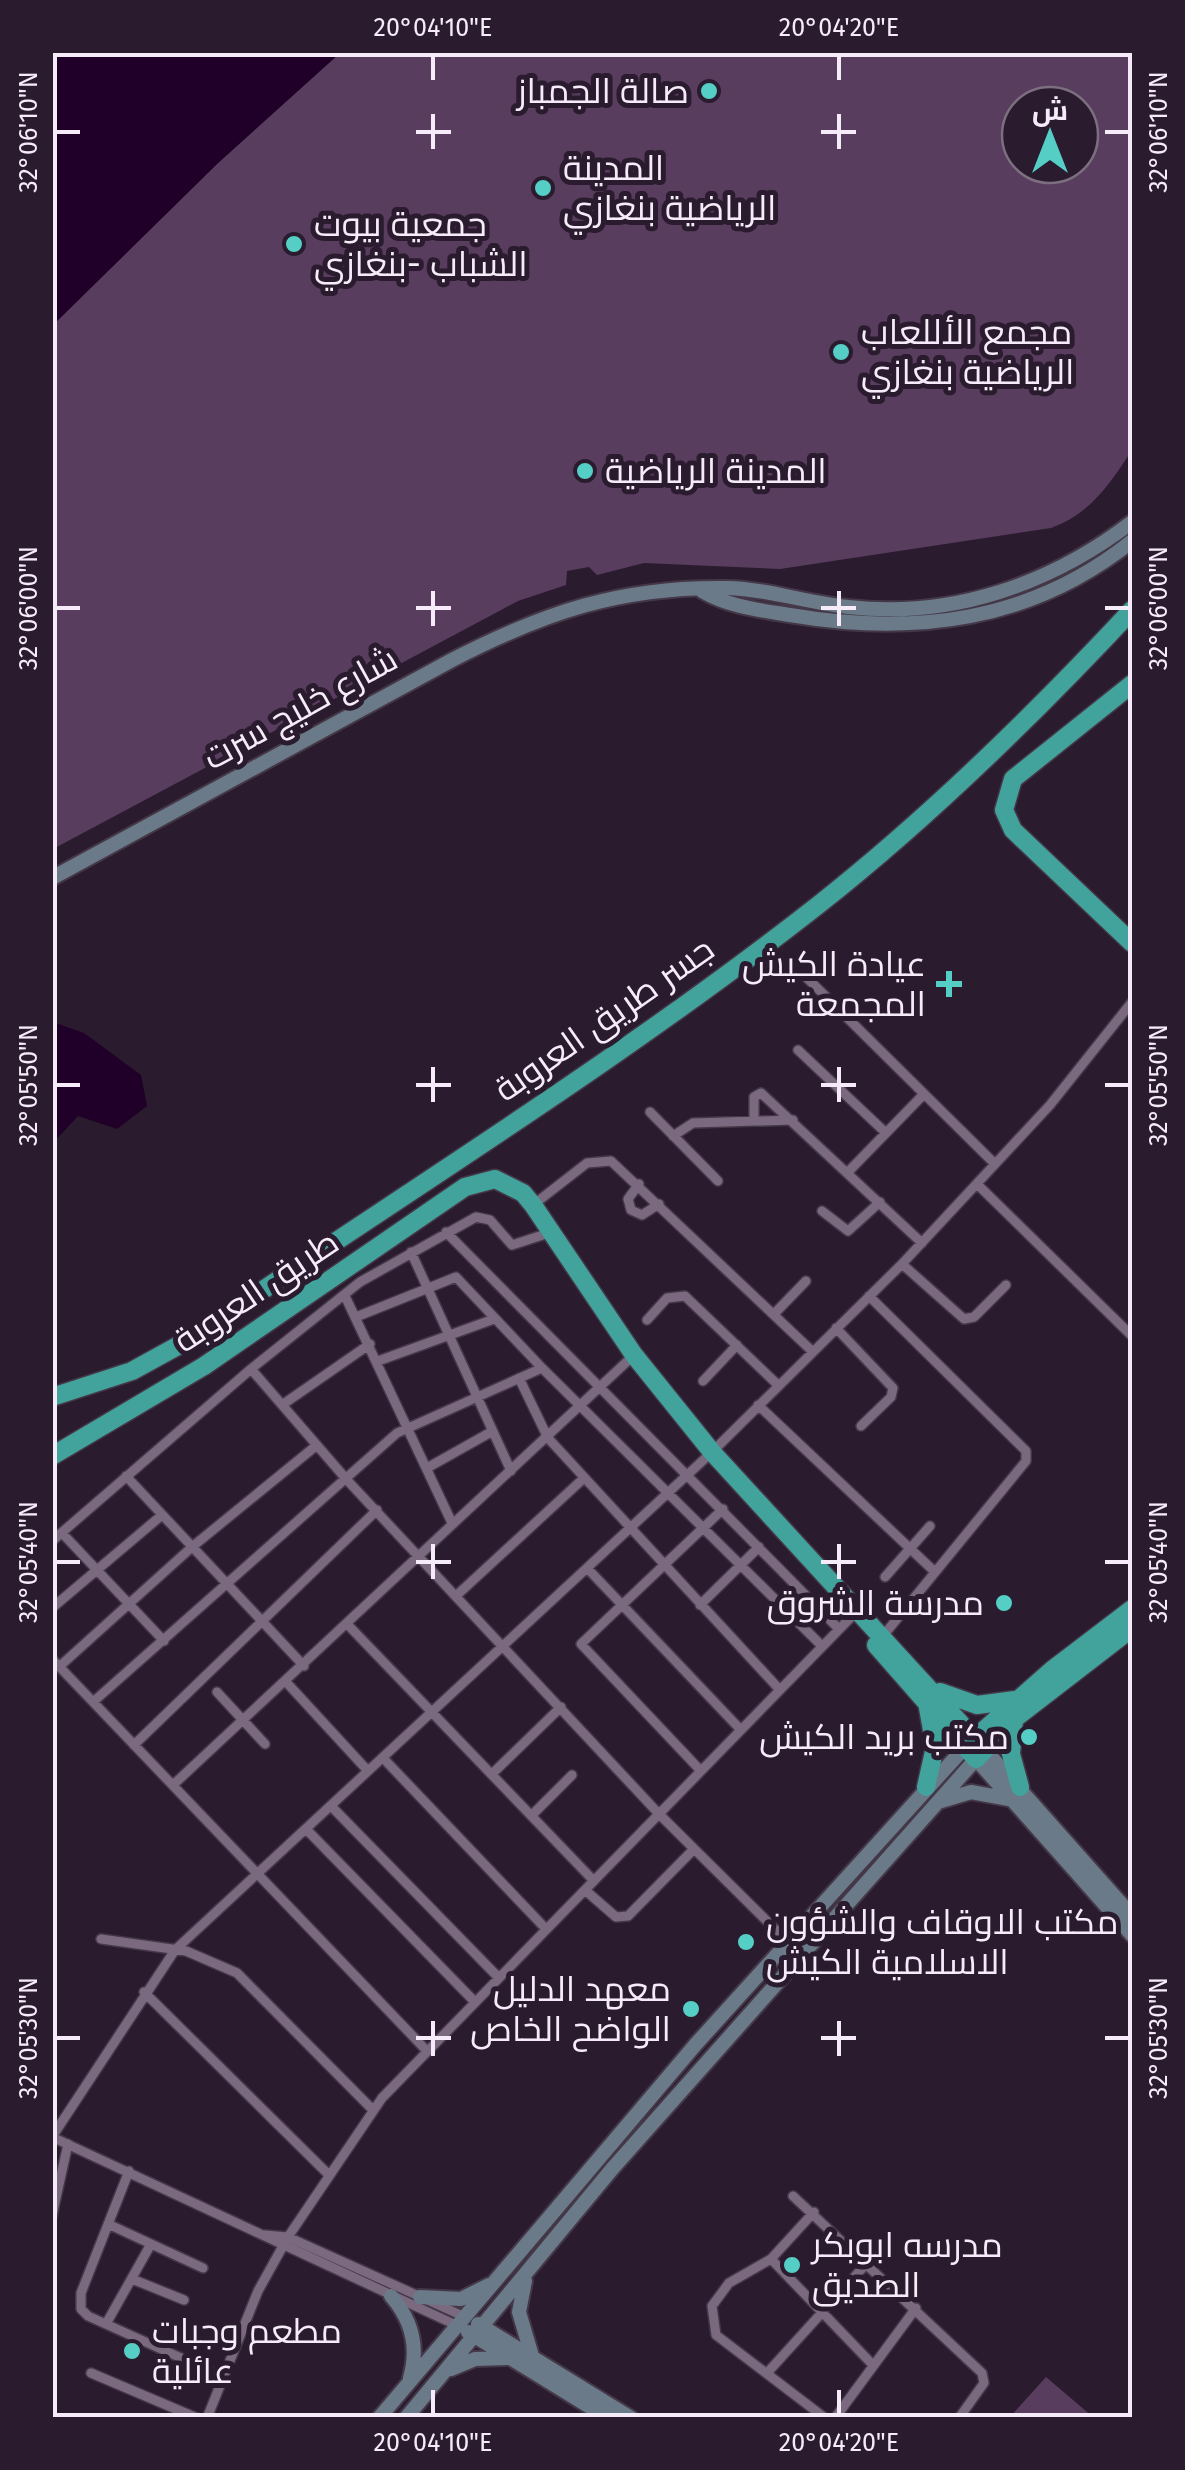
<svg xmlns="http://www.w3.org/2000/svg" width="1185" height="2470" viewBox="0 0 1185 2470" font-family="'Fira Sans',Cairo,sans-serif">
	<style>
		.green { fill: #583d5e; fill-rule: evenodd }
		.water { fill: #200028 }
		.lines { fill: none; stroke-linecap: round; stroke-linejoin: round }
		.street-casing { stroke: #443848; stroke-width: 12 }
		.secondary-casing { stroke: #443848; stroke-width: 18 }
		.highway-casing { stroke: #443848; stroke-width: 21 }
		.street { stroke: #7b697f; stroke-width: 9 }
		.secondary { stroke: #6a7a88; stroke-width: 14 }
		.highway { stroke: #41a39c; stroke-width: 18 }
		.ticks { fill: none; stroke: #f6ecf9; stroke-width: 4 }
		.poi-dot { fill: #55cec5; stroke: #2a1b2e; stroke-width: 4 }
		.labels { text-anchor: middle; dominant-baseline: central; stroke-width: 10; stroke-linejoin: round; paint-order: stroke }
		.poi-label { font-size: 35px; fill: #f6ecf9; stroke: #2a1b2e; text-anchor: start }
		.street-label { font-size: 35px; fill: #f6ecf9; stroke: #2a1b2e }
		.neatline { fill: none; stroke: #f6ecf9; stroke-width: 4 }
		.ticks-label { font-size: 25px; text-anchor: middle; fill: #f6ecf9 }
	</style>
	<rect width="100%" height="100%" fill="#2a1b2e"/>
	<path class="green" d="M340,53H1132V450C1110,484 1090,514 1051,528L780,569L644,563L597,575L589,567L567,571L566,585L518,601L53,849V325L218,163ZM1020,105H1080V165H1020Z
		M1046,2377L1093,2417H1010Z"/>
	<path class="water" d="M53,52H340V53L218,163L53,325Z
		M53,1022L84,1033L141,1075L147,1106L117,1129L78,1116L53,1143Z"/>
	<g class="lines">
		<g class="street-casing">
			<path id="street" d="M805,976L995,1164
				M798,1050L886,1133
				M650,1112L718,1181
				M754,1121V1097L761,1093L922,1243
				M673,1136L693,1123L793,1120
				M848,1172L924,1094
				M639,1184L628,1199L631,1210L642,1215L659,1204
				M977,1184L1132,1336
				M533,1205L587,1163L611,1161L813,1352
				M822,1211L848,1231L880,1202
				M446,1232L839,1629
				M411,1252L511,1471
				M902,1264L964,1319L974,1317L1006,1285
				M345,1296L452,1523
				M869,1296L1026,1451V1461L883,1636
				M774,1314L806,1281
				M356,1317L456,1277L542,1368L822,1646
				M647,1320L667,1298L685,1296L779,1386
				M836,1328L893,1388L891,1397L861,1426
				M378,1361L494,1319
				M251,1369L347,1480L659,1814L788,1942
				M519,1378L548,1438L780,1690
				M703,1381L737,1345
				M282,1405L370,1344
				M758,1405L935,1572
				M427,1468L491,1432
				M126,1476L304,1666
				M62,1533L164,1641
				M52,1541L251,1369L360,1282L476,1217L490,1220L512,1245L552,1232
				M587,1568L741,1730
				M885,1577L930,1526
				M457,1595L584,1478
				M700,1605L759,1547
				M52,1608L162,1515
				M348,1625L594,1881
				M52,1659L427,2051
				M60,1666L192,1547L317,1445
				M287,1683L368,1771
				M217,1692L265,1744
				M93,1702L397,1433L542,1368
				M134,1745L377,1510
				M383,1758L546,1929
				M701,1771L581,1644L723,1509
				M494,1772L561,1707
				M173,1785L634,1355
				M331,1806L499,1978
				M532,1815L572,1775
				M306,1829L475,2002
				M585,1890L616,1917L628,1916L693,1850
				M101,1939L186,1951L237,1973L373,2110
				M144,1992L329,2175
				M52,2137L175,1950L712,1452L902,1264L1050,1105L1132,1002
				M52,2137L458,2326
				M129,2171L81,2293V2309L88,2316L221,2376
				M793,2196L982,2373L984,2383L959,2418
				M814,2212L771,2259L729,2283L712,2306L716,2335L825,2418
				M52,2216L68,2144
				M108,2224L203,2268
				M265,2235L288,2237L465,2317
				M771,2259L872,2364
				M132,2279L184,2300
				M106,2324L151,2244
				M768,2372L867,2263
				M91,2373L197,2418
				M207,2418L258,2291L288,2237L382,2098L857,1611
				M835,2418L916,2308"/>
		</g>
		<g class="secondary-casing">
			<path id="secondary" d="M702,591C729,607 759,610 790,615C914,636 1031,622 1132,541
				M52,878L452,660C545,612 622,586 728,588C768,589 808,603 848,607C952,619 1051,584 1132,522
				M985,1750L1132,1916
				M938,1802L971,1792L1009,1799
				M525,2281L519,2312L532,2356
				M391,2296C412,2320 419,2347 410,2378
				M420,2297L461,2299L489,2285
				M478,2324L631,2418
				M468,2332L608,2418
				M451,2369L475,2359L507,2358
				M379,2418L696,2044L965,1747
				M406,2418L612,2169L976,1759L1132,1935"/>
		</g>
		<g class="highway-casing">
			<path id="highway" d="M1132,684L1013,779L1004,810L1013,830L1132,943
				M52,1397L132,1371L192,1338C401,1195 618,1062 817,906C930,817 1034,715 1132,610
				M52,1456L204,1366L465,1187L495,1179L523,1193L533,1205L634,1355L712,1452L985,1750
				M876,1645L976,1759L1014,1719L1132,1628
				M940,1692L977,1705L1015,1700
				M1014,1719L1011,1754L1020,1787
				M965,1747L1052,1670L1132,1609
				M926,1787L935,1747L928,1708"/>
		</g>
		<use href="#street" class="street"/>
		<use href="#secondary" class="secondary"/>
		<use href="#highway" class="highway"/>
	</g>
	<path class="ticks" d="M433,55V80M839,55V80M433,114V149M839,114V149M55,132H80M416,132H451M821,132H856M1105,132H1130M433,591V626M839,591V626M55,608H80M416,608H451M821,608H856M1105,608H1130M433,1067V1102M839,1067V1102M55,1085H80M416,1085H451M821,1085H856M1105,1085H1130M433,1544V1579M839,1544V1579M55,1562H80M416,1562H451M821,1562H856M1105,1562H1130M433,2021V2056M839,2021V2056M55,2038H80M416,2038H451M821,2038H856M1105,2038H1130M433,2390V2415M839,2390V2415"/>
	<g class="poi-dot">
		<circle cx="709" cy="91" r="10"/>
		<circle cx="543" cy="188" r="10"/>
		<circle cx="294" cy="244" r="10"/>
		<circle cx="841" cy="352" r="10"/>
		<circle cx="585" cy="471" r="10"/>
		<path d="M944 969h10v10h10v10h-10v10h-10v-10h-10v-10h10z"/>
		<circle cx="1004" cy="1603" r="10"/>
		<circle cx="1029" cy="1737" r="10"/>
		<circle cx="746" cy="1942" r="10"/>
		<circle cx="691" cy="2009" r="10"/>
		<circle cx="792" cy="2265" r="10"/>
		<circle cx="132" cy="2351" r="10"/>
	</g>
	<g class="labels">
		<g class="poi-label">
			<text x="689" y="91" text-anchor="end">صالة الجمباز</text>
			<text x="563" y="168">المدينة<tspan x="563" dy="40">الرياضية بنغازي</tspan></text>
			<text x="314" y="224">جمعية بيوت<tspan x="314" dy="40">الشباب -بنغازي</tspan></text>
			<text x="861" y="332">مجمع الأللعاب<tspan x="861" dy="40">الرياضية بنغازي</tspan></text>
			<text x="605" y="471">المدينة الرياضية</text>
			<text x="926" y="964" text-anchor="end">عيادة الكيش<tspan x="926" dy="40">المجمعة</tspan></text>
			<text x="984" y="1603" text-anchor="end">مدرسة الشروق</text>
			<text x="1009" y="1737" text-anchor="end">مكتب بريد الكيش</text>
			<text x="766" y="1922">مكتب الاوقاف والشؤون<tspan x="766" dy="40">الاسلامية الكيش</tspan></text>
			<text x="671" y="1989" text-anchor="end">معهد الدليل<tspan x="671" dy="40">الواضح الخاص</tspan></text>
			<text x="812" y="2245">مدرسه ابوبكر<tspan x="812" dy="40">الصديق</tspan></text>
			<text x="152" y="2331">مطعم وجبات<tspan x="152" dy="40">عائلية</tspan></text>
		</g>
		<g class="street-label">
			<text transform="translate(300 708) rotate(-29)">شارع خليج سرت</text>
			<text transform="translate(604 1019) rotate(-35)">جسر طريق العروبة</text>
			<text transform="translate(256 1291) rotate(-34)">طريق العروبة</text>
		</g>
	</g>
	<rect width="1185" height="2470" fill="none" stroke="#2a1b2e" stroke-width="110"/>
	<g transform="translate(1050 135)"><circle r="48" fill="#2a1b2e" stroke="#7c6f7f" stroke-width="2.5"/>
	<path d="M0-8L18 38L0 25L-18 38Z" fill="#55cec5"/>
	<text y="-15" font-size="28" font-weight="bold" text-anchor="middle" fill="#f6ecf9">ش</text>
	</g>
	<rect x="55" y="55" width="1075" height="2360" class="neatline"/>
	<g class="ticks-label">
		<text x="433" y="36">20°04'10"E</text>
		<text x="839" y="36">20°04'20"E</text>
		<text transform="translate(28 132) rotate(-90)" y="9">32°06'10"N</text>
		<text transform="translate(1158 132) rotate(-90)" y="9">32°06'10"N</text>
		<text transform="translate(28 608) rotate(-90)" y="9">32°06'00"N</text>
		<text transform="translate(1158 608) rotate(-90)" y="9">32°06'00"N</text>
		<text transform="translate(28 1085) rotate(-90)" y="9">32°05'50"N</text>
		<text transform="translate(1158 1085) rotate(-90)" y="9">32°05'50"N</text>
		<text transform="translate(28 1562) rotate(-90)" y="9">32°05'40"N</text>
		<text transform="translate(1158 1562) rotate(-90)" y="9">32°05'40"N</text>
		<text transform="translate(28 2038) rotate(-90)" y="9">32°05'30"N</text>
		<text transform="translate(1158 2038) rotate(-90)" y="9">32°05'30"N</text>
		<text x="433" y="2451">20°04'10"E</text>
		<text x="839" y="2451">20°04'20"E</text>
	</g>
</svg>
